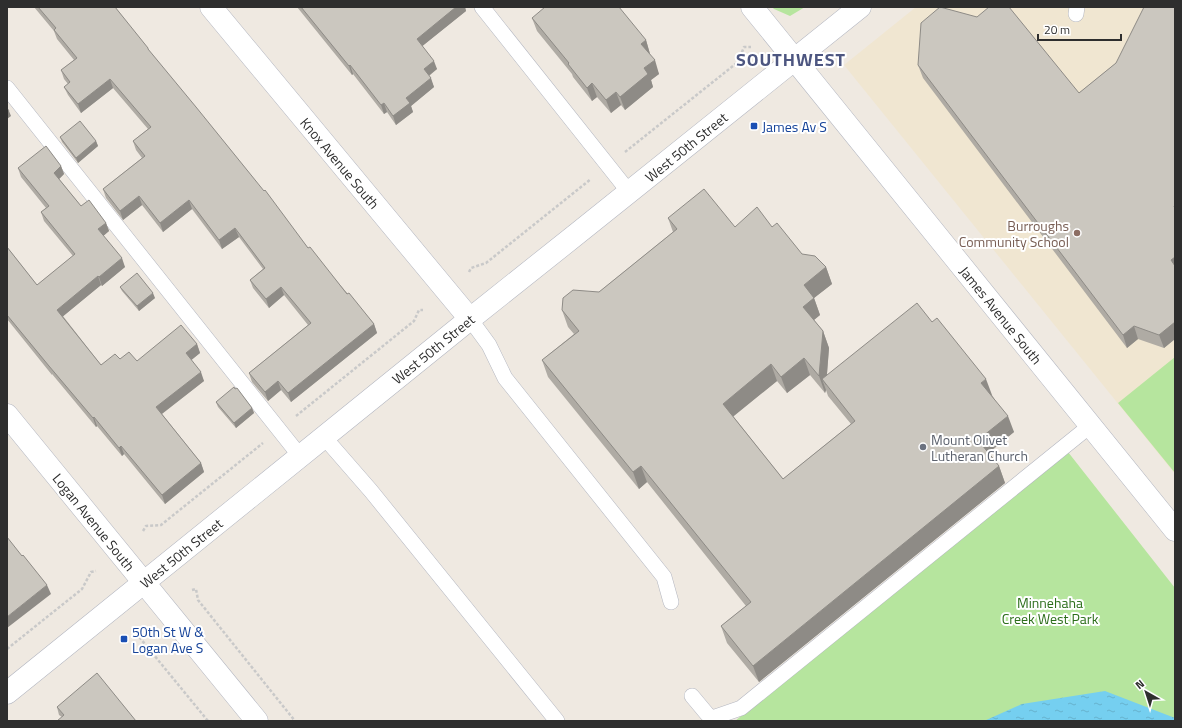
<svg xmlns="http://www.w3.org/2000/svg" width="1182" height="728" viewBox="0 0 1182 728" font-family="'Titillium Web',sans-serif">
	<style>
		.education { fill: #f0e6d1 }
		.park { fill: #b6e59e }
		.water { fill: url(#water-ripples) }
		.lines { fill: none; stroke-linecap: round; stroke-linejoin: round }
		.lane-casing { stroke: #b4b7c1; stroke-width: 16 }
		.street-casing { stroke: #b4b7c1; stroke-width: 23 }
		.secondary-casing { stroke: #b4b7c1; stroke-width: 23 }
		.path { stroke: #c9c9c9; stroke-width: 2.5; stroke-dasharray: 3 2; stroke-linecap: butt }
		.lane { stroke: #fff; stroke-width: 15 }
		.street { stroke: #fff; stroke-width: 22 }
		.secondary { stroke: #fff; stroke-width: 22 }
		.wall { fill: #afaba4; fill-rule: evenodd }
		.shaded-wall { fill: #8e8b86 }
		.building { fill: #cbc7bf; stroke: #8e8b86 }
		.transit-dot { fill: #1a4fb4; stroke: #fff; stroke-width: 1.5 }
		.education-dot { fill: #8d6e63; stroke: #fff; stroke-width: 1.5 }
		.worship-dot { fill: #6b7280; stroke: #fff; stroke-width: 1.5 }
		.labels { text-anchor: middle; dominant-baseline: central; stroke-width: 4; stroke-linejoin: round; paint-order: stroke }
		.transit-label { font-size: 14px; fill: #164399; stroke: #fff; text-anchor: start }
		.street-label { font-size: 14px; fill: #2e2e2e; stroke: #fff }
		.education-label { font-size: 14px; fill: #785e54; stroke: #fff; text-anchor: end }
		.worship-label { font-size: 14px; fill: #5b616d; stroke: #fff; text-anchor: start }
		.park-label { font-size: 14px; fill: #2c6e1b; stroke: #fff }
		.district-label { font-size: 18px; font-weight: bold; letter-spacing: 1px; fill: #4d5680; stroke: #fff }
	</style>
	<defs>
		<pattern id="water-ripples" width="26" height="14" patternUnits="userSpaceOnUse"><rect width="26" height="14" fill="#75cff0"/><path d="M2 4q2-2 4 0t4 0M15 11q2-2 4 0t4 0" fill="none" stroke="#66b2ce"/></pattern>
	</defs>
	<rect width="100%" height="100%" fill="#efe9e1"/>
	<path class="education" d="M916,7H1175V474L844,65Z"/>
	<path class="park" d="M772,7H805L790,16L774,9Z
		M1175,357V473L1118,403Z
		M1068,452L1175,588V721H735Z"/>
	<path class="water" d="M1105,691L1175,718V721H984L1022,704Z"/>
	<g class="lines">
		<g class="lane-casing">
			<path id="lane" d="M482,7L629,192
				M1076,14L1077,7
				M7,88L300,456
				M470,319L489,345L505,378L664,577L671,602
				M324,437L371,491L557,721
				M692,696L707,714L712,718L741,708L1091,425"/>
		</g>
		<g class="street-casing">
			<path id="street" d="M211,7L470,319
				M752,7L1175,530
				M7,415L257,721"/>
		</g>
		<g class="secondary-casing">
			<path id="secondary" d="M7,693L324,437L470,319L578,233L860,7"/>
		</g>
		<path class="path" d="M625,152L738,62L744,47H751
			M469,272L471,268L486,263L591,179
			M296,416L414,321L419,310H423
			M143,531L146,526L161,525L263,443
			M192,590L196,589L198,600L295,721
			M140,632V638L208,721
			M7,649L82,589L91,572L96,571"/>
		<use href="#lane" class="lane"/>
		<use href="#street" class="street"/>
		<use href="#secondary" class="secondary"/>
	</g>
	<path class="wall" d="M34,7H115L149,51L308,248L374,324L377,333L291,402L281,390L268,401L252,382L249,373L308,325L284,295L269,308L253,288L250,280L263,269L239,237L222,249L192,209L163,232L142,205L123,220L106,198L103,189L142,158L136,150L133,141L148,129L113,88L81,113L68,95L64,87L68,84L64,79L61,70L74,60L57,39L54,31Z
		M297,7H465L466,11L422,46L437,69L429,76L434,87L411,106L413,112L396,125L387,112L384,114L353,74L352,75Z
		M1175,7V339L1164,348L1138,339L1127,348L923,78L918,65L977,17L1079,93L1116,63Z
		M532,18L646,40L650,54L659,74L651,80L653,87L625,110L621,105L611,113L597,97L592,101L573,77L572,74L537,31Z
		M60,137L96,141L98,146L78,163L62,142Z
		M61,166L64,174L59,179L81,206L106,223L109,231L103,236L125,267L102,286L101,285L63,316L101,365L120,359L137,361L197,344L200,353L191,360L204,381L162,414L201,463L204,472L165,504L124,454L122,456L97,426L96,427L52,374V375L7,319V247L37,285L73,256L44,221L41,212L46,208L21,177L18,168Z
		M668,218L735,227H772L802,254L826,267L832,284L814,298L820,315L814,320L823,331L829,348L827,375L992,395L1014,432L989,453L999,466L1005,483L759,682L727,643L721,626L746,606L647,482L639,489L548,377L542,360L574,334L568,327L562,310L599,292L673,232ZM810,375L825,393L826,390L828,396L851,424L783,479L733,416L777,381L787,393Z
		M120,287L155,298L139,311L122,291Z
		M216,402L252,408L254,413L236,428L218,407Z
		M57,707L136,721L62,717L59,715Z"/>
	<path class="shaded-wall" d="M456,7H465L466,11L420,48L417,39Z
		M646,40L650,54L646,57L641,44Z
		M655,60L659,74L651,80L653,87L625,110L620,97L644,68Z
		M434,61L437,69L427,77L424,69Z
		M350,65L353,74L352,75L349,66Z
		M431,78L434,87L411,106L413,112L396,125L393,116L406,98Z
		M110,79L113,88L81,113L78,104Z
		M592,83L597,97L592,101L587,88Z
		M616,92L621,105L611,113L606,100Z
		M384,103L387,112L384,114L381,105Z
		M9,111L11,116L7,119V113Z
		M96,141L98,146L78,163L76,158Z
		M61,166L64,174L57,181L54,173Z
		M139,196L142,205L123,220L120,211Z
		M189,200L192,209L163,232L160,223Z
		M106,223L109,231L101,238L98,229Z
		M235,228L239,237L222,249L219,240Z
		M1175,257V272L1171,260Z
		M122,258L125,267L102,286L99,277Z
		M826,267L832,284L814,298L820,315L809,324L803,307L804,285Z
		M98,276L101,285L61,318L57,310Z
		M281,287L284,295L269,308L266,299Z
		M153,293L155,298L139,311L137,306Z
		M1175,322V339L1164,348L1159,335Z
		M374,324L377,333L291,402L288,393Z
		M1134,326L1138,339L1127,348L1123,335Z
		M823,331L829,348L826,385L822,379L826,390L825,393L819,376Z
		M197,344L200,353L189,362L186,353Z
		M804,358L810,375L787,393L781,377Z
		M771,364L777,381L729,420L723,404Z
		M201,372L204,381L159,416L156,407Z
		M986,379L992,395L987,399L981,383Z
		M278,381L281,390L268,401L265,392Z
		M252,408L254,413L236,428L234,423Z
		M1008,416L1014,432L984,456L978,440Z
		M94,417L97,426L96,427L93,418Z
		M121,446L124,454L122,456L119,448Z
		M201,463L204,472L165,504L162,495Z
		M641,466L647,482L639,489L633,472Z
		M999,466L1005,483L759,682L753,666Z
		M47,585L51,594L7,628V617Z"/>
	<path class="building" d="M38,7H115L148,48V49L196,107L264,191L265,190L308,248L310,247L347,294L349,293L374,324L288,393L278,381L265,392L249,373L311,323L281,287L266,299L250,280L265,268L235,228L219,240L189,200L160,223L139,196L120,211L103,189L145,156L133,141L151,127L110,79L78,104L64,87L70,82L61,70L77,58L54,30L56,28Z
		M301,7H456L417,39L434,61L424,69L431,78L406,98L410,103L393,116L384,103L381,105L350,65L349,66Z
		M545,7H619L646,40L641,44L655,60L644,68L648,74L620,97L616,92L606,100L592,83L587,88L568,64L569,63L532,18Z
		M940,7L977,17L989,7H1009L1079,93L1116,63L1144,7H1175V204L1174,207L1175,208V257L1171,260L1175,266V322L1159,335L1134,326L1123,335L918,65L921,23Z
		M7,108L9,111L7,113Z
		M80,121L96,141L76,158L60,137Z
		M46,146L61,166L54,173L81,206L89,200L106,223L98,229L122,258L99,277L98,276L57,310L101,365L115,354L120,359L129,352L137,361L181,325L197,344L186,353L201,372L156,407L201,463L162,495L121,446L119,448L94,417L93,418L49,366L7,315V247L37,285L75,254L41,212L49,206L18,168Z
		M704,189L735,227L757,207L772,227L777,223L802,254L815,256L826,267L804,285L814,298L803,307L823,331L819,376L804,358L781,377L771,364L723,404L783,479L855,421L822,379L917,303L932,322L937,318L986,379L981,383L1008,416L978,440L999,466L753,666L721,626L751,602L641,466L633,472L542,360L579,331L562,310L563,298L573,290L599,292L677,229L668,218Z
		M137,273L153,293L137,306L120,287Z
		M234,387L235,389L237,388L252,408L234,423L216,402Z
		M7,537L22,556L23,555L47,585L7,617Z
		M97,673L136,721H57L64,715L57,707Z"/>
	<g class="transit-dot">
		<rect x="750" y="122" width="8" height="8" rx="2"/>
		<rect x="120" y="635" width="8" height="8" rx="2"/>
	</g>
	<circle class="education-dot" cx="1077" cy="233" r="4"/>
	<circle class="worship-dot" cx="923" cy="447" r="4"/>
	<g class="labels">
		<g class="transit-label">
			<text x="762" y="126">James Av S</text>
			<text x="132" y="631">50th St W &amp;<tspan x="132" dy="16">Logan Ave S</tspan></text>
		</g>
		<g class="street-label">
			<text transform="translate(686 147) rotate(-39)">West 50th Street</text>
			<text transform="translate(340 163) rotate(50)">Knox Avenue South</text>
			<text transform="translate(1001 315) rotate(51)">James Avenue South</text>
			<text transform="translate(433 349) rotate(-39)">West 50th Street</text>
			<text transform="translate(94 522) rotate(51)">Logan Avenue South</text>
			<text transform="translate(181 553) rotate(-39)">West 50th Street</text>
		</g>
		<g class="education-label">
			<text x="1069" y="225">Burroughs<tspan x="1069" dy="16">Community School</tspan></text>
		</g>
		<g class="worship-label">
			<text x="931" y="439">Mount Olivet<tspan x="931" dy="16">Lutheran Church</tspan></text>
		</g>
		<g class="park-label">
			<text x="1050" y="602">Minnehaha<tspan x="1050" dy="16">Creek West Park</tspan></text>
		</g>
		<g class="district-label">
			<text x="791" y="59">SOUTHWEST</text>
		</g>
	</g>
	<rect width="1182" height="728" fill="none" stroke="#2e2e2e" stroke-width="16"/>
	<g transform="translate(1146 692) rotate(321)" stroke="#ffffff" stroke-width="3" paint-order="stroke">
	<path d="M0-3L7 15L0 10L-7 15Z" fill="#2e2e2e"/>
	<text y="-6" font-size="11" font-weight="bold" text-anchor="middle" fill="#2e2e2e">N</text>
	</g>
	<path d="M1038 34v6h83v-6" fill="none" stroke="#2e2e2e" stroke-width="2"/>
	<text x="1044" y="34" font-size="12" fill="#2e2e2e" stroke="#ffffff" stroke-width="3" paint-order="stroke">20 m</text>
</svg>
